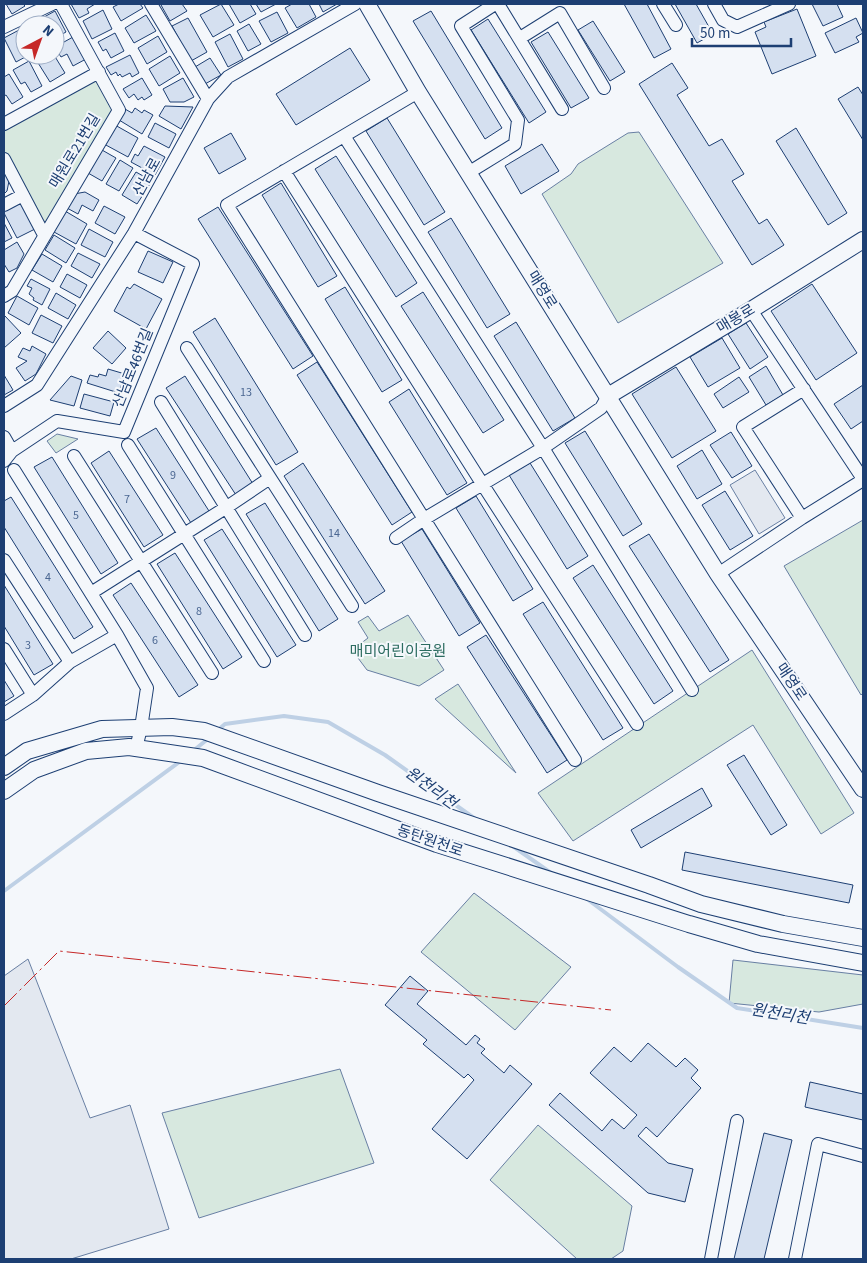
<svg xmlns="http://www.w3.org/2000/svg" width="867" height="1263" viewBox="0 0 867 1263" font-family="'Source Sans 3','Noto Sans KR',sans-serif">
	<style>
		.green { fill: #d7e8df; stroke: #687fa3 }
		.parking { fill: #e3e8f0; stroke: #687fa3 }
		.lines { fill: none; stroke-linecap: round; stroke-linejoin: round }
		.stream { stroke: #bed0e5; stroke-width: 4 }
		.building { fill: #d5e0f0; stroke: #1d3f73 }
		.street-casing { stroke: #1d3f73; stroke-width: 14 }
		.secondary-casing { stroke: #1d3f73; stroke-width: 18 }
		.street { stroke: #f4f7fb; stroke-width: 12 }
		.secondary { stroke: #f4f7fb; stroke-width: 16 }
		.power { stroke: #c62828; stroke-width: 1; stroke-dasharray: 18 4 2.5 4; stroke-linecap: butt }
		.labels { text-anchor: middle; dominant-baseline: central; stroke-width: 4; stroke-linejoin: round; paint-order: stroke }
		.number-label { font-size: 12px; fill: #4b6792 }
		.street-label { font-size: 15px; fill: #1d3f73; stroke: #f4f7fb }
		.park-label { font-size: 15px; fill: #2c6c60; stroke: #f4f7fb }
		.water-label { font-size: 16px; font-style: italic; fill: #1d3f73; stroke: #f4f7fb }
	</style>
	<rect width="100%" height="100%" fill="#f4f7fb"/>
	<path class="green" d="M98,76L116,108L46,228L4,152V127Z
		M639,132L723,263L618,323L542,194L571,174L578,164L628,133Z
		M57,434L78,439L56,453L47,441Z
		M863,520V693L861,695L784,566Z
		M408,615L444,670L419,686L367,670L352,650L368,638L358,622L368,616L379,631Z
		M752,650L854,813L821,834L753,725L573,841L538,793Z
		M458,684L516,773L435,699Z
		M474,893L571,967L515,1030L421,952Z
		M733,960L863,975V1004L819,1012L729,1003Z
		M340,1069L374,1163L199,1218L162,1113Z
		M538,1125L632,1206L623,1251L611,1259H577L490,1180Z"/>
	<path class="parking" d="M755,470L785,518L759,534L730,485Z
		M28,959L90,1118L130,1105L169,1229L71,1259H4V976Z"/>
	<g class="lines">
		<path class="stream" d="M218,730L225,724L284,716L328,722L385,755L474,818
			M193,751L209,738
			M514,847L551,873
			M4,891L182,760
			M587,899L678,967L737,1008L863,1028"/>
	</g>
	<path class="building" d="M4,4H23L25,6L12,14L6,4L4,5Z
		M71,4H95L87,9L89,13L79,18Z
		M119,4H140L143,8L121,21L113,7Z
		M164,4H182L187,11L170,21L161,5Z
		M221,4L234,25L213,37L200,15Z
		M229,4H250L256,14L240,23Z
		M256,4H276L261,12Z
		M292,4H309L316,17L297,28L285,8Z
		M319,4H337L323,12Z
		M624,4H647L671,49L654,58Z
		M675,4H696L713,34L697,43Z
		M812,4H837L843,17L823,26Z
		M797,9L816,56L772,74L755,32L766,27L764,22Z
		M103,10L112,29L92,39L83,21Z
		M55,11L66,32L55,38V25H36L35,22Z
		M431,11L502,128L485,139L413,21Z
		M277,12L288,33L271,42L259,21Z
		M146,15L156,31L134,43L125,28Z
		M188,18L207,52L191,61L172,26Z
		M856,18L863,33L856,37L859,42L835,53L825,33Z
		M488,19L546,112L529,123L471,30Z
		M593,21L625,72L610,81L578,30Z
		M249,24L261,44L248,51L237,31Z
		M19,30L25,42V55H29L16,62L4,38Z
		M548,32L589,98L571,108L531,42Z
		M115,33L124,51L111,58L106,49L103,51L98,42Z
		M230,34L243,59L228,67L215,42Z
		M158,36L167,52L147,64L138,48Z
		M73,37L86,59L73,66L67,54L61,57L55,47Z
		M350,48L370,80L296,125L276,94Z
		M39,55H54L65,73L50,82L35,58Z
		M130,55L139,73L132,77L130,73L122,77L120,74L118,76L116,72L111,75L106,67Z
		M170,56L180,73L159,86L149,69Z
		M210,58L221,75L205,84L195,67Z
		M29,61L42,86L31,92L25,82L21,84L13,70Z
		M672,63L688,88L677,95L709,146L722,139L744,174L732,181L759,224L767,219L784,245L752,265L639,84Z
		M9,74L23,97L12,104L6,95L4,96V77Z
		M142,78L152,95L144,100L142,97L138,100L134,94L129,98L123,89Z
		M183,78L194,97L184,102H170L163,89Z
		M858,87L863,95V140L838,99Z
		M165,106L193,107L181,129L159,116Z
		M135,108L142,113L144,110L153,115L142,134L119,120L125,109L132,113Z
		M387,118L445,212L424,225L366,131Z
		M155,123L176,134L169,148L148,137Z
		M115,125L138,138L128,157L104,144Z
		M796,128L847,213L828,225L776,141Z
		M231,133L246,159L219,174L204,148Z
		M542,144L559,171L521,194L505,166Z
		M144,146L165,157L155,175L131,162L135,154L138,156Z
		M102,150L116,158L102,181L88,173Z
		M336,156L417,283L396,297L315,169Z
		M120,160L133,168L119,191L106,184Z
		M4,172L9,181L7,191L4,194Z
		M136,172L152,181L137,204L122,195Z
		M281,183L337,276L318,287L262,195Z
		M85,192L99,200L93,211L82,205L78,214L67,208L74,194Z
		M17,203L25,204L37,228L17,238L4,213V210Z
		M104,206L125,217L115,234L95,223Z
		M218,207L313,356L293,369L198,219Z
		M65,211L87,224L76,244L54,232Z
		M451,218L510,314L487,328L428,232Z
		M4,223L12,238L4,242Z
		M89,229L113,242L105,257L81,245Z
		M54,235L75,248L66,263L45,250Z
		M17,242L24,254L17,268L9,272L4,264V250Z
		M148,251L173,262L163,283L138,272Z
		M78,253L100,264L92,278L71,266Z
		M42,254L62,266L53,282L32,270Z
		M67,274L87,285L80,298L60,287Z
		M31,279L50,289L42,305L33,300L34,298L29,294L32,288L27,286Z
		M134,284L162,299L146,329L114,311L127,287L130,289Z
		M812,284L857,353L816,380L771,311Z
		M345,287L402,380L382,392L325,299Z
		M423,292L504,420L483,433L401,306Z
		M56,293L76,305L68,319L48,308Z
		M17,296L38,308L29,325L8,313Z
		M41,315L62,326L53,343L32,333Z
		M5,316L21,333L4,348V318Z
		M215,318L298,452L276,465L193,332Z
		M516,322L575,418L553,431L494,336Z
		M746,323L768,357L750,369L728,334Z
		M108,331L126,348L112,364L93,348Z
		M722,338L740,368L708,387L690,357Z
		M32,346L46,354L36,374L25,381L16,368L27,361L18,357L23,348L30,351Z
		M317,362L412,512L392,525L297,375Z
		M766,366L783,395L766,405L749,377Z
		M676,367L716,431L672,458L632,394Z
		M108,369L125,374L119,393L87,383L90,375L98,377L99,374L106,376Z
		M4,375L13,390L4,395Z
		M71,376L82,380L74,406L50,400Z
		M185,376L253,484L236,495L166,388Z
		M739,377L749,392L723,408L714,394Z
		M863,385V421L851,429L834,404Z
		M409,389L467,483L447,495L389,402Z
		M84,394L114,402L110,416L80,408Z
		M156,428L209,511L191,523L137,439Z
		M585,431L642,524L623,536L565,443Z
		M731,432L752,466L732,478L710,445Z
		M702,450L722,484L697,499L677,466Z
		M109,451L163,535L144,547L91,463Z
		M52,457L118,563L101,574L34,467Z
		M303,463L385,591L365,604L284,476Z
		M530,463L588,556L567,569L509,475Z
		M725,491L753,536L730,550L702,505Z
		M476,496L533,589L513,601L456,508Z
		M11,497L93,627L74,639L4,527V501Z
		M265,503L338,619L319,631L246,514Z
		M222,529L296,645L277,657L204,540Z
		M422,529L480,623L459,636L401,541Z
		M649,534L729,660L710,672L629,546Z
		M175,553L242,657L223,669L157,564Z
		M593,565L673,691L654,704L573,578Z
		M131,583L198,685L179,697L113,595Z
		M4,585L53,664L34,675L4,626Z
		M543,602L623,728L603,740L523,614Z
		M486,635L567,760L547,773L467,647Z
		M4,680L14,696L4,702Z
		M744,755L787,825L771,835L727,765Z
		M702,788L712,806L641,848L631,830Z
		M685,852L853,885L849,903L682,870Z
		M410,976L428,991L417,1004L466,1045L475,1035L480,1039L477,1043L485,1049L481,1053L504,1073L510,1065L532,1084L467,1159L432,1129L474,1080L468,1074L464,1078L423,1044L427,1040L385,1005Z
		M648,1043L676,1067L685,1058L698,1070L691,1078L701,1088L657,1137L646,1127L638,1136L668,1163L693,1169L685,1202L648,1193L549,1105L560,1093L602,1131L612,1119L624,1129L637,1115L590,1073L614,1047L631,1062Z
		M810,1082L863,1094V1120L805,1107Z
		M764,1133L792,1140L764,1259H734Z"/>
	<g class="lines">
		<g class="street-casing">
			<path id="street" d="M151,4L208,99
				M498,4L562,109
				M663,4L676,25
				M714,4L723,20L737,27L789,4
				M4,27L52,4
				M520,38L560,13L604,88
				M4,124L99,72
				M344,136L543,448L692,690
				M4,159L44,235
				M284,171L483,485L637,724
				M468,173L515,144L518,120L461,26L495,4
				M4,205L23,195
				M4,296L12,291L119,110L61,4
				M751,310L863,479
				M187,348L352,606
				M161,402L305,635
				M4,406L37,385L134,233L208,99L228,77L355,4
				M4,437L12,451
				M128,445L264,661
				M74,456L212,673
				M4,461L12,451L57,421L124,432L193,264L134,233
				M14,470L117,635L147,688L141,728L136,748
				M802,518L743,427L804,389
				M396,538L424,519L227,205L418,92
				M4,560L70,662
				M718,574L802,518L863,480
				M91,593L227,507L270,478
				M4,649L33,695
				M4,714L33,695L70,662L117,635
				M575,760L424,519L543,448L601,408L608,396
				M711,1259L737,1121
				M795,1259L818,1144L863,1156"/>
		</g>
		<g class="secondary-casing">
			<path id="secondary" d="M367,4L418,92L718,574L863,789
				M608,396L751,310L863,240
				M4,767L27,751L102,729L172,727L204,731L378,793L649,885L701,904L783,924L863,938
				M4,791L34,770L86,751L129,747L203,758L437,844L689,924L758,944L863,963"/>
		</g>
		<use href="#street" class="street"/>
		<use href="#secondary" class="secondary"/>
		<path class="power" d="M4,1006L59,951L611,1010"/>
	</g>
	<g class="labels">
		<g class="number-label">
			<text x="246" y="392">13</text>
			<text x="173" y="475">9</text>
			<text x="127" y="499">7</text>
			<text x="76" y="515">5</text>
			<text x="334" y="533">14</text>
			<text x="48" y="577">4</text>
			<text x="199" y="611">8</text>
			<text x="155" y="640">6</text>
			<text x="28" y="645">3</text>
		</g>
		<g class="street-label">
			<text transform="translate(75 151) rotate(-59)">매원로21번길</text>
			<text transform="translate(147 177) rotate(-61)">산남로</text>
			<text transform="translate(542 290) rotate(58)">매영로</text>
			<text transform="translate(736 319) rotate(-31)">매봉로</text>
			<text transform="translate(133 368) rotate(-68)">산남로46번길</text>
			<text transform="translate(791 682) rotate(56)">매영로</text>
			<text transform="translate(430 841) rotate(19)">동탄원천로</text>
		</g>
		<g class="park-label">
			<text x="398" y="651">매미어린이공원</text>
		</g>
		<g class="water-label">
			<text transform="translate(431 788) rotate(36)">원천리천</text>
			<text transform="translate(780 1014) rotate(9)">원천리천</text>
		</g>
	</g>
	<rect width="867" height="1263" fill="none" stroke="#1d3f73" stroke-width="10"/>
	<g transform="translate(40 40) rotate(41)"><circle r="24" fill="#f4f7fb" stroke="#9eadc5"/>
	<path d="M0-4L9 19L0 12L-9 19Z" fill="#c62828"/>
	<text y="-8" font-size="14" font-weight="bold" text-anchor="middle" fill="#1d3f73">N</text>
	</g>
	<path d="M692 38v8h99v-8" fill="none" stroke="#1d3f73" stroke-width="2.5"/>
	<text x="700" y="38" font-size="15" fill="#1d3f73" stroke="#f4f7fb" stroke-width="4" paint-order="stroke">50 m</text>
</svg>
